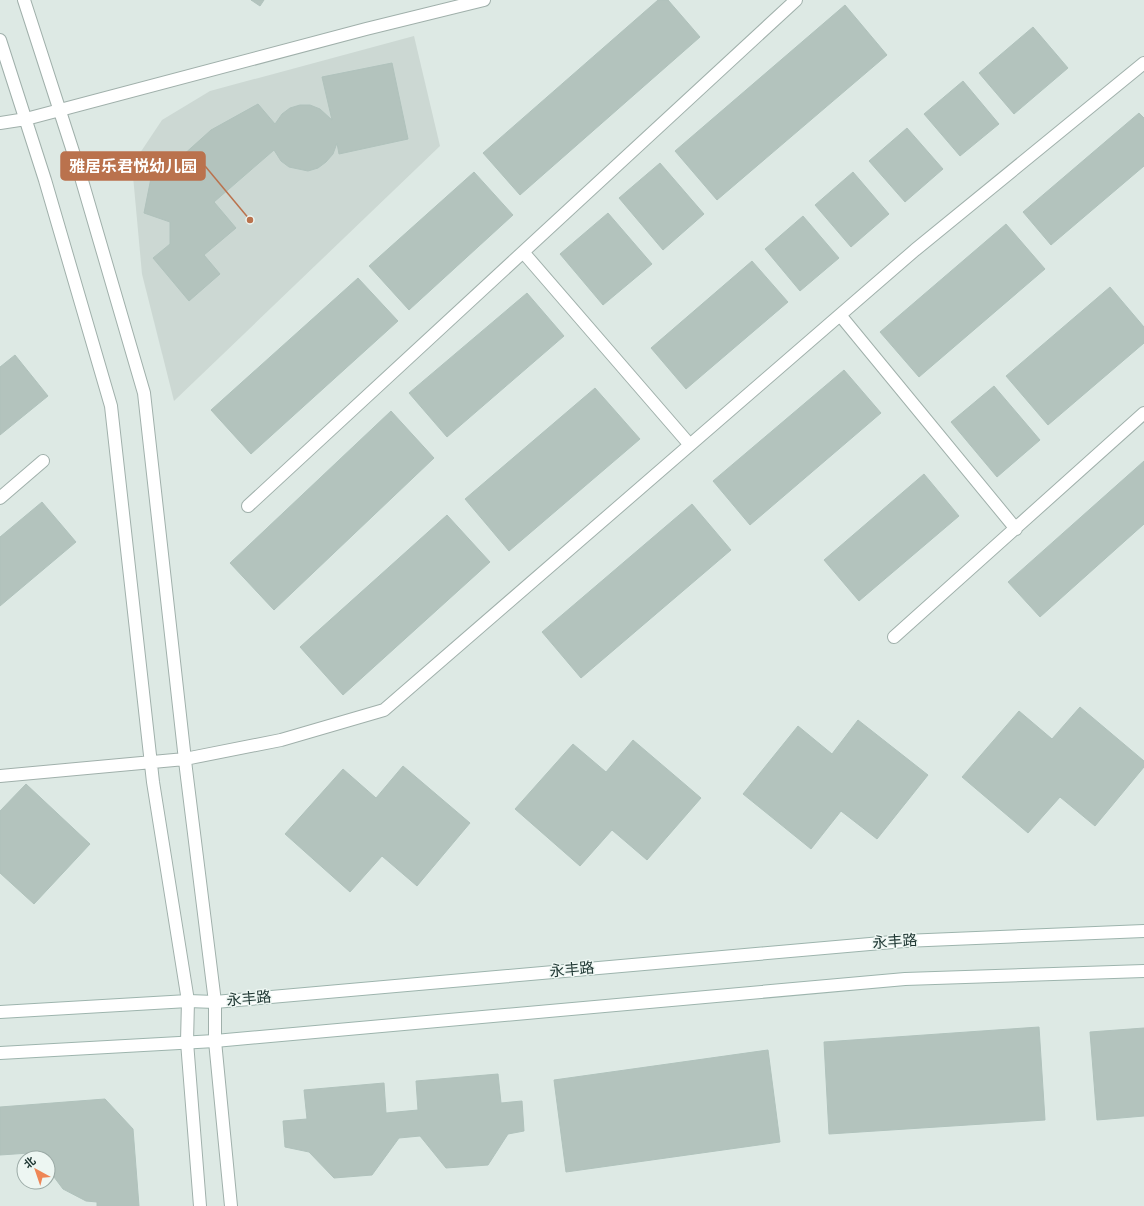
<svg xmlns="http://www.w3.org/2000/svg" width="1144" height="1206" viewBox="0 0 1144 1206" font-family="'Alegreya Sans','Noto Sans SC',sans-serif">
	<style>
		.built { fill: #ccd8d3 }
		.building { fill: #b3c3bd; stroke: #b0c2bc }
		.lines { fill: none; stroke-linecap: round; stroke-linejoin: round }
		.street-casing { stroke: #a0b0ab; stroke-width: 14 }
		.secondary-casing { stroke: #9db4ad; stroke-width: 14 }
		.street { stroke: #fff; stroke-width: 12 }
		.secondary { stroke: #fff; stroke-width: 12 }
		.labels { text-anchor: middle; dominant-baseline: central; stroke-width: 3; stroke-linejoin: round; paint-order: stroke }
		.street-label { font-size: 15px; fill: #1f3733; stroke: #edf6f2 }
		.leader { fill: none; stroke: #ba724d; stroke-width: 1.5 }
		.callout-dot { fill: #ba724d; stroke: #edf6f2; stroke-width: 1.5 }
		.callout { fill: #ba724d; stroke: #ba724d; stroke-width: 1.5 }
		.callout-label { font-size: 16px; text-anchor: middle; font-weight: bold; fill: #fff }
	</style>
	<rect width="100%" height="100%" fill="#dde9e4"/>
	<path class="built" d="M414,36L440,146L174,401L142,274L132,165L162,120L210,91Z"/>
	<path class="building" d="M251,0H264L260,6Z
		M658,0H668L700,37L520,195L483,153Z
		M845,5L887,55L717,200L675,151Z
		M1033,27L1068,68L1014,114L979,73Z
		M392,63L408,139L339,154L337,143L333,154L326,162L318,168L308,171L289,167L281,161L274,150L214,202L236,228L204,255L220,274L189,301L153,258L170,244V222L144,213L152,173L170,175L181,157L211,130L258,104L275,124L282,114L290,108L300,105H310L320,109L332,120L322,77Z
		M963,81L999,124L960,156L924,114Z
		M1139,113L1144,118V166L1051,245L1023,212Z
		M907,128L943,169L905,202L869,161Z
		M660,163L704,214L663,250L619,198Z
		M474,172L513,215L409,310L369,266Z
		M853,172L889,214L851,247L815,205Z
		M608,213L652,264L603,305L560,254Z
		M803,216L839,258L800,291L765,249Z
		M1006,224L1045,269L919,377L880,332Z
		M752,261L788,302L686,389L651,348Z
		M358,278L398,321L251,454L211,410Z
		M1110,287L1144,327V343L1048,425L1006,376Z
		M527,293L564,336L447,437L409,393Z
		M15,355L48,396L0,435V367Z
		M844,370L881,413L750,525L713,481Z
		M994,386L1040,440L997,477L951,422Z
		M595,388L640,439L509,551L465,499Z
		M391,411L434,458L274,610L230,563Z
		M1144,461V524L1040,617L1008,582Z
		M924,474L959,516L859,601L824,560Z
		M42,502L76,542L0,606V537Z
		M692,504L731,550L581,678L542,632Z
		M447,515L490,562L343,695L300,647Z
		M1080,707L1144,761V767L1095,826L1060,797L1028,833L962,777L1019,711L1052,739Z
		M858,720L928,775L877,839L841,811L811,849L743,794L798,726L832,754Z
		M633,740L701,798L647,860L612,830L580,866L515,809L573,744L606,772Z
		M403,766L470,823L417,886L382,856L350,892L285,834L343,769L376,798Z
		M26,784L90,844L34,904L0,873V811Z
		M1039,1027L1045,1120L829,1134L824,1042Z
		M1144,1028V1116L1097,1120L1090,1032Z
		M768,1050L780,1142L566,1172L554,1080Z
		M498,1074L501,1103L522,1101L524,1131L508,1134L488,1165L446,1168L420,1136L399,1138L372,1175L334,1178L309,1152L285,1147L283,1121L307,1119L304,1090L384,1083L386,1113L418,1110L416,1081Z
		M105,1099L133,1129L139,1206H97V1202L86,1201L63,1189L48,1169V1158H45L44,1152L0,1155V1107Z"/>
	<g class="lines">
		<g class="street-casing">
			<path id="street" d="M24,0L78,167L144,393L186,769L215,1002V1041L231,1206
				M0,40L45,180L111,406L153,782L188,1001L187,1042L200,1206
				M0,123L26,119L366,29L484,0
				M523,252L690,445
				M840,315L1016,529
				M0,498L43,461
				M248,506L796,0
				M894,637L1144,413
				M0,776L185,759L281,740L384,710L915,250L1144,63"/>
		</g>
		<g class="secondary-casing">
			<path id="secondary" d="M0,1012L188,1001L215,1002L904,941L1144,931
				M0,1053L215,1041L905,979L1144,971"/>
		</g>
		<use href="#street" class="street"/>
		<use href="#secondary" class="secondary"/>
	</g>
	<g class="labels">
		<g class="street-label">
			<text transform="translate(895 942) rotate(-4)">永丰路</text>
			<text transform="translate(572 970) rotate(-5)">永丰路</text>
			<text transform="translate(249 999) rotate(-5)">永丰路</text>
		</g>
	</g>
	<path class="leader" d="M250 220L205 166"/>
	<circle class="callout-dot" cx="250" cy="220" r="4"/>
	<rect class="callout" x="61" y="152" width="144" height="28" rx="4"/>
	<g class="callout-label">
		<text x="133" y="172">雅居乐君悦幼儿园</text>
	</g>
	<g transform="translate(36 1170) rotate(320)"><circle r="19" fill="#edf6f2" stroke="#9baaa6"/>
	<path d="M0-3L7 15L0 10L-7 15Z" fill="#ee8656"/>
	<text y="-6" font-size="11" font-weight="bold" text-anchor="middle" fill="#1f3733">北</text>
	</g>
</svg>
